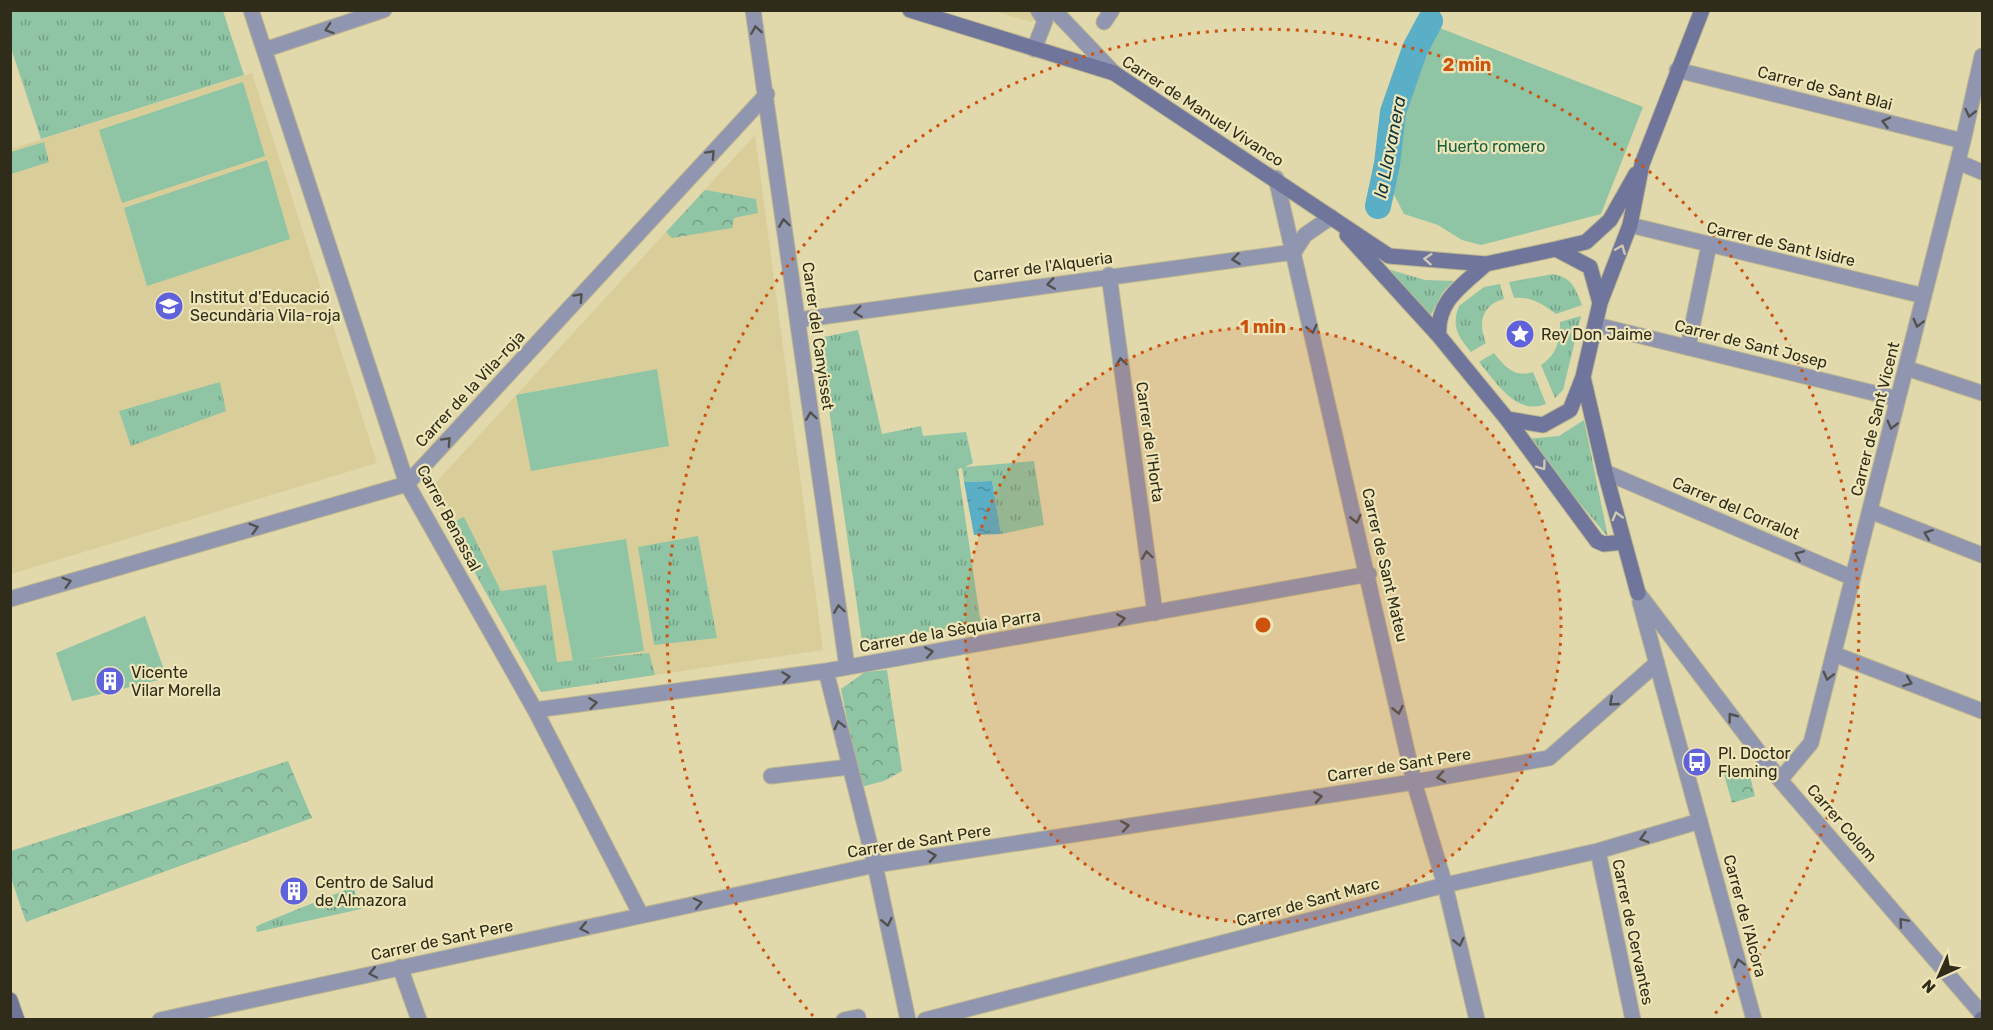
<svg xmlns="http://www.w3.org/2000/svg" width="1993" height="1030" viewBox="0 0 1993 1030" font-family="Rubik,sans-serif">
	<style>
		.built { fill: #d9ce9a }
		.grass { fill: url(#grass-tufts) }
		.park { fill: url(#park-crowns) }
		.garden { fill: #8fc4a4 }
		.water { fill: url(#water-ripples) }
		.lines { fill: none; stroke-linecap: round; stroke-linejoin: round }
		.canal { stroke: #5aaec5; stroke-width: 26 }
		.street-casing { stroke: #bdb68e; stroke-width: 17 }
		.secondary-casing { stroke: #bdb68e; stroke-width: 17 }
		.street { stroke: #9196b0; stroke-width: 15 }
		.secondary { stroke: #70759c; stroke-width: 15 }
		.oneway { stroke: #51514e }
		.oneway2 { stroke: #cec9b1 }
		.ring { fill: none; stroke: #cc520e; stroke-width: 3; stroke-dasharray: 3 6 }
		.labels { text-anchor: middle; dominant-baseline: central; stroke-width: 4.5; stroke-linejoin: round; paint-order: stroke }
		.street-label { font-size: 16px; fill: #2f2c1a; stroke: #eee5b8 }
		.park-label { font-size: 16px; fill: #15623e; stroke: #eee5b8 }
		.poi-label { font-size: 16px; fill: #2f2c1a; stroke: #eee5b8; text-anchor: start }
		.water-label { font-size: 18px; font-style: italic; fill: #0c353f; stroke: #eee5b8 }
		.centre { fill: #cc520e; stroke: #eee5b8; stroke-width: 3 }
		.ring-label { font-size: 18px; text-anchor: middle; font-weight: bold; fill: #cc520e; stroke: #eee5b8; stroke-width: 4.5; stroke-linejoin: round; paint-order: stroke }
	</style>
	<defs>
		<pattern id="grass-tufts" width="24" height="20" patternUnits="userSpaceOnUse" patternTransform="scale(1.5)"><rect width="24" height="20" fill="#8fc4a4"/><path d="M3 7l-1-3M5 7V3M7 7l1-3M15 17l-1-3M17 17v-4M19 17l1-3" fill="none" stroke="#759f85"/></pattern>
		<pattern id="park-crowns" width="20" height="18" patternUnits="userSpaceOnUse" patternTransform="scale(1.5)"><rect width="20" height="18" fill="#8fc4a4"/><path d="M2 6a3 3 0 1 1 6 0M12 15a3 3 0 1 1 6 0" fill="none" stroke="#759f85"/></pattern>
		<pattern id="water-ripples" width="26" height="14" patternUnits="userSpaceOnUse" patternTransform="scale(1.5)"><rect width="26" height="14" fill="#5aaec5"/><path d="M2 4q2-2 4 0t4 0M15 11q2-2 4 0t4 0" fill="none" stroke="#4b8e9f"/></pattern>
	</defs>
	<rect width="100%" height="100%" fill="#e1d8ab"/>
	<path class="built" d="M993,11H1029L1034,14V19L1032,22Z
		M252,73L377,463L11,574V149Z
		M755,135L823,650L541,692L429,490Z"/>
	<path class="grass" d="M10,11H223L244,75L41,139L11,48Z
		M44,142L49,162L11,174V152Z
		M1384,268L1425,280L1454,281L1443,292L1429,318Z
		M1553,274C1572,278 1575,287 1582,305L1556,314C1543,304 1530,296 1514,298L1509,282Z
		M1500,284L1504,299C1481,305 1478,324 1486,343L1471,352C1458,337 1451,326 1459,306L1484,287Z
		M1581,316L1563,390L1555,398L1541,365C1557,355 1560,340 1560,322Z
		M858,330L882,434L921,426L923,436L966,432L973,463L965,467L1034,461L1044,525L1001,534L992,481L964,482L962,468L958,469L980,618L984,624L862,641L819,338Z
		M1494,353C1505,367 1514,378 1533,372L1546,404C1516,416 1496,382 1479,362Z
		M220,382L226,411L131,446L119,411Z
		M1584,420L1608,537L1526,439L1559,436Z
		M464,517L501,591L546,585L557,662L649,653L655,675L541,692L448,524Z
		M698,536L717,638L654,645L638,547Z
		M353,887L361,909L257,932L256,927L261,924Z"/>
	<path class="park" d="M705,190L756,199L758,213L734,218L732,228L672,238L666,232Z
		M887,670L902,771L884,781L861,787L841,689L865,672Z
		M288,761L312,818L26,922L11,878V851Z
		M1748,768L1755,796L1732,803L1724,774Z"/>
	<path class="garden" d="M1432,25L1643,107L1601,214L1481,245L1462,240L1438,225L1404,214L1388,183L1398,155L1396,123L1399,112Z
		M243,82L265,156L122,203L99,130Z
		M267,160L290,239L147,286L124,208Z
		M657,369L669,446L531,471L516,395Z
		M626,539L644,651L573,661L552,551Z
		M145,616L167,678L72,701L56,653Z"/>
	<path class="water" d="M992,481L1001,534L974,535L964,482Z"/>
	<g class="lines">
		<path class="canal" d="M1378,206L1387,164L1393,112L1415,49L1430,21"/>
		<g class="street-casing">
			<path id="street" d="M251,10L407,484L535,710L641,915
				M753,10L847,667
				M1054,10L1114,73
				M1104,22L1112,10
				M1034,49L1045,21L1038,10
				M264,50L384,10
				M1677,70L1963,141
				M1958,162L1982,172
				M1276,178L1414,782L1445,885L1477,1020
				M1630,225L1924,296
				M1294,252L1305,235L1331,217
				M1109,275L1155,613
				M798,320L1294,252
				M1596,325L1898,399
				M1688,347L1709,245
				M1906,368L1982,393
				M1605,472L1853,578
				M1870,511L1982,555
				M1638,593L1780,780L1982,1014
				M10,599L407,484L767,94
				M1640,602L1754,1020
				M1834,654L1982,711
				M826,671L875,865L908,1020
				M535,710L826,671L1369,574
				M771,776L849,767
				M1780,780L1811,743L1963,141L1982,56
				M1598,851L1633,1020
				M400,967L419,1020
				M160,1020L875,865L1414,782L1549,758L1657,663
				M844,1020L858,1017V1020
				M925,1020L1445,885L1598,851L1700,821"/>
		</g>
		<g class="secondary-casing">
			<path id="secondary" d="M910,10L1114,73L1389,256L1486,264L1556,249L1590,267L1600,303L1583,377L1570,410L1543,425L1507,419L1439,336C1436,301 1462,286 1486,264
				M1347,235L1439,336
				M1556,249L1586,242L1610,220L1636,174
				M1600,303L1630,225L1642,164L1702,10
				M1583,377L1605,472L1638,593
				M1507,419L1597,541L1604,544L1624,542
				M10,1000L17,1020
				M1982,1020V1019"/>
		</g>
		<use href="#street" class="street"/>
		<use href="#secondary" class="secondary"/>
	</g>
	<defs><path id="oneway-chevron" d="M-2-3.5L2.5 0L-2 3.5" fill="none" stroke-width="1.6" stroke-linecap="round" stroke-linejoin="round" transform="scale(1.5)"/></defs>
	<g class="oneway">
		<use href="#oneway-chevron" transform="translate(329 29) rotate(162)"/>
		<use href="#oneway-chevron" transform="translate(756 30) rotate(-99)"/>
		<use href="#oneway-chevron" transform="translate(1970 113) rotate(103)"/>
		<use href="#oneway-chevron" transform="translate(1886 122) rotate(-166)"/>
		<use href="#oneway-chevron" transform="translate(711 154) rotate(-47)"/>
		<use href="#oneway-chevron" transform="translate(784 223) rotate(-98)"/>
		<use href="#oneway-chevron" transform="translate(1236 259) rotate(173)"/>
		<use href="#oneway-chevron" transform="translate(1051 284) rotate(172)"/>
		<use href="#oneway-chevron" transform="translate(579 297) rotate(-47)"/>
		<use href="#oneway-chevron" transform="translate(858 312) rotate(172)"/>
		<use href="#oneway-chevron" transform="translate(1918 323) rotate(104)"/>
		<use href="#oneway-chevron" transform="translate(1312 329) rotate(77)"/>
		<use href="#oneway-chevron" transform="translate(1121 362) rotate(-98)"/>
		<use href="#oneway-chevron" transform="translate(811 416) rotate(-98)"/>
		<use href="#oneway-chevron" transform="translate(1892 425) rotate(104)"/>
		<use href="#oneway-chevron" transform="translate(447 441) rotate(-47)"/>
		<use href="#oneway-chevron" transform="translate(1356 519) rotate(77)"/>
		<use href="#oneway-chevron" transform="translate(254 528) rotate(-16)"/>
		<use href="#oneway-chevron" transform="translate(1928 534) rotate(-159)"/>
		<use href="#oneway-chevron" transform="translate(1147 555) rotate(-98)"/>
		<use href="#oneway-chevron" transform="translate(1799 555) rotate(-157)"/>
		<use href="#oneway-chevron" transform="translate(67 582) rotate(-16)"/>
		<use href="#oneway-chevron" transform="translate(839 609) rotate(-98)"/>
		<use href="#oneway-chevron" transform="translate(1121 619) rotate(-10)"/>
		<use href="#oneway-chevron" transform="translate(929 652) rotate(-10)"/>
		<use href="#oneway-chevron" transform="translate(1828 676) rotate(104)"/>
		<use href="#oneway-chevron" transform="translate(786 677) rotate(-8)"/>
		<use href="#oneway-chevron" transform="translate(1908 682) rotate(21)"/>
		<use href="#oneway-chevron" transform="translate(1613 702) rotate(139)"/>
		<use href="#oneway-chevron" transform="translate(593 703) rotate(-8)"/>
		<use href="#oneway-chevron" transform="translate(1398 710) rotate(78)"/>
		<use href="#oneway-chevron" transform="translate(1732 717) rotate(-127)"/>
		<use href="#oneway-chevron" transform="translate(839 725) rotate(-104)"/>
		<use href="#oneway-chevron" transform="translate(1441 777) rotate(170)"/>
		<use href="#oneway-chevron" transform="translate(1318 797) rotate(-9)"/>
		<use href="#oneway-chevron" transform="translate(1125 826) rotate(-9)"/>
		<use href="#oneway-chevron" transform="translate(1644 838) rotate(164)"/>
		<use href="#oneway-chevron" transform="translate(932 856) rotate(-9)"/>
		<use href="#oneway-chevron" transform="translate(698 903) rotate(-12)"/>
		<use href="#oneway-chevron" transform="translate(887 922) rotate(78)"/>
		<use href="#oneway-chevron" transform="translate(1903 922) rotate(-131)"/>
		<use href="#oneway-chevron" transform="translate(584 928) rotate(168)"/>
		<use href="#oneway-chevron" transform="translate(1459 942) rotate(77)"/>
		<use href="#oneway-chevron" transform="translate(1739 963) rotate(-105)"/>
		<use href="#oneway-chevron" transform="translate(373 973) rotate(168)"/>
	</g>
	<g class="oneway2">
		<use href="#oneway-chevron" transform="translate(1621 249) rotate(-68)"/>
		<use href="#oneway-chevron" transform="translate(1428 259) rotate(-175)"/>
		<use href="#oneway-chevron" transform="translate(1542 466) rotate(54)"/>
		<use href="#oneway-chevron" transform="translate(1617 516) rotate(-105)"/>
	</g>
	<circle cx="1263" cy="625" r="298" fill="#cc520e" fill-opacity=".12"/>
	<g class="ring">
		<circle cx="1263" cy="625" r="298"/>
		<path d="M813 1016A596 596 0 1 1 1713 1016"/>
	</g>
	<defs>
		<g id="school-disc" transform="scale(1.5)"><circle r="9.5" fill="#5f62da" stroke="#eee5b8"/><path d="M0-5L7-2L0 1L-7-2ZM-4 1L0 2.5L4 1V4Q0 6-4 4Z" fill="#fff"/></g>
		<g id="sight-disc" transform="scale(1.5)"><circle r="9.5" fill="#5f62da" stroke="#eee5b8"/><path d="M0-6L1.8-2.2L6-1.7L2.9 1.2L3.7 5.4L0 3.3L-3.7 5.4L-2.9 1.2L-6-1.7L-1.8-2.2Z" fill="#fff"/></g>
		<g id="building-disc" transform="scale(1.5)"><circle r="9.5" fill="#5f62da" stroke="#eee5b8"/><path d="M-4-6H4V6H1V3H-1V6H-4ZM-2.5-4.3h1.7v1.8h-1.7ZM.8-4.3h1.7v1.8H.8ZM-2.5-1h1.7V.8h-1.7ZM.8-1h1.7V.8H.8Z" fill="#fff"/></g>
		<g id="bus-disc" transform="scale(1.5)"><circle r="9.5" fill="#5f62da" stroke="#eee5b8"/><path d="M-5-6H5V4H4V6H2V4H-2V6H-4V4H-5ZM-3.5-4V0h7V-4ZM-3.5 1.2v1.5H-2V1.2ZM2 1.2v1.5H3.5V1.2Z" fill="#fff"/></g>
	</defs>
	<g fill-rule="evenodd">
		<use href="#school-disc" x="169" y="306"/>
		<use href="#sight-disc" x="1520" y="334"/>
		<use href="#building-disc" x="110" y="681"/>
		<use href="#bus-disc" x="1697" y="762"/>
		<use href="#building-disc" x="294" y="891"/>
	</g>
	<g class="labels">
		<g class="street-label">
			<text transform="translate(1825 88) rotate(14)">Carrer de Sant Blai</text>
			<text transform="translate(1203 111) rotate(33)">Carrer de Manuel Vivanco</text>
			<text transform="translate(1781 244) rotate(13)">Carrer de Sant Isidre</text>
			<text transform="translate(1043 267) rotate(-8)">Carrer de l'Alqueria</text>
			<text transform="translate(818 336) rotate(82)">Carrer del Canyisset</text>
			<text transform="translate(1751 344) rotate(14)">Carrer de Sant Josep</text>
			<text transform="translate(470 389) rotate(-47)">Carrer de la Vila-roja</text>
			<text transform="translate(1875 419) rotate(-76)">Carrer de Sant Vicent</text>
			<text transform="translate(1150 442) rotate(82)">Carrer de l'Horta</text>
			<text transform="translate(1736 508) rotate(23)">Carrer del Corralot</text>
			<text transform="translate(449 518) rotate(62)">Carrer Benassal</text>
			<text transform="translate(1385 565) rotate(77)">Carrer de Sant Mateu</text>
			<text transform="translate(950 631) rotate(-10)">Carrer de la Sèquia Parra</text>
			<text transform="translate(1399 765) rotate(-9)">Carrer de Sant Pere</text>
			<text transform="translate(1842 823) rotate(49)">Carrer Colom</text>
			<text transform="translate(919 841) rotate(-9)">Carrer de Sant Pere</text>
			<text transform="translate(1308 902) rotate(-15)">Carrer de Sant Marc</text>
			<text transform="translate(1745 916) rotate(75)">Carrer de l'Alcora</text>
			<text transform="translate(1633 932) rotate(78)">Carrer de Cervantes</text>
			<text transform="translate(442 940) rotate(-12)">Carrer de Sant Pere</text>
		</g>
		<g class="park-label">
			<text x="1491" y="146">Huerto romero</text>
		</g>
		<g class="poi-label">
			<text x="190" y="297">Institut d'Educació<tspan x="190" dy="18">Secundària Vila-roja</tspan></text>
			<text x="1541" y="334">Rey Don Jaime</text>
			<text x="131" y="672">Vicente<tspan x="131" dy="18">Vilar Morella</tspan></text>
			<text x="1718" y="753">Pl. Doctor<tspan x="1718" dy="18">Fleming</tspan></text>
			<text x="315" y="882">Centro de Salud<tspan x="315" dy="18">de Almazora</tspan></text>
		</g>
		<g class="water-label">
			<text transform="translate(1390 147) rotate(-79)">la Llavanera</text>
		</g>
	</g>
	<circle cx="1263" cy="625" r="9" class="centre"/>
	<g class="ring-label">
		<text x="1467" y="71">2 min</text>
		<text x="1263" y="333">1 min</text>
	</g>
	<rect width="1993" height="1030" fill="none" stroke="#2f2c1a" stroke-width="24"/>
	<g transform="translate(1939 976) rotate(225)" stroke="#eee5b8" stroke-width="4.5" paint-order="stroke">
	<path d="M0-4.5L10 22L0 15L-10 22Z" fill="#2f2c1a"/>
	<text y="-9" font-size="16" font-weight="bold" text-anchor="middle" fill="#2f2c1a">N</text>
	</g>
</svg>
